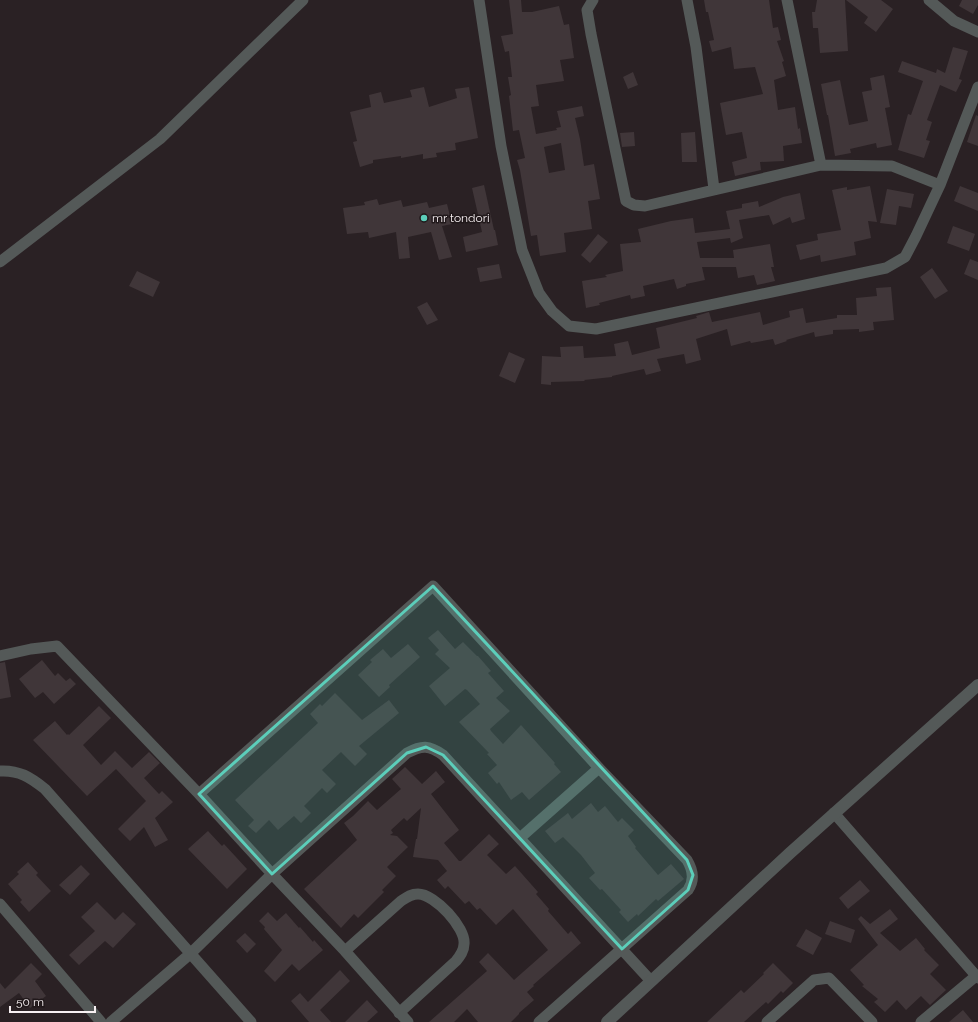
<svg xmlns="http://www.w3.org/2000/svg" width="978" height="1022" viewBox="0 0 978 1022" font-family="Raleway,sans-serif">
	<style>
		.building { fill: #403639; fill-rule: evenodd }
		.lines { fill: none; stroke-linecap: round; stroke-linejoin: round }
		.minor { stroke: #545958; stroke-width: 11 }
		.tertiary { stroke: #545958; stroke-width: 12 }
		.marked { fill: #5cceba; fill-opacity: 0.2; stroke: #5cceba; stroke-width: 3; stroke-linejoin: round }
		.poi-dot { fill: #5cceba; stroke: #20181a; stroke-width: 1.5 }
		.labels { text-anchor: middle; dominant-baseline: central; stroke-width: 3; stroke-linejoin: round; paint-order: stroke }
		.poi-label { font-size: 12px; fill: #f7f0f2; stroke: #20181a; text-anchor: start }
	</style>
	<rect width="100%" height="100%" fill="#2a2124"/>
	<path class="building" d="M509,0H521L522,12H532L559,6L564,25L569,24L574,58L560,60L564,81L536,85L539,106L531,107L536,134L557,130L556,128L561,127L557,111L582,106L584,116L575,118L580,139L584,166L594,164L600,199L588,201L592,229L564,233L566,252L540,256L537,235L531,236L520,170L517,160L525,158L519,130L513,131L509,96L511,95L508,77H512L509,51L505,52L501,36L513,34ZM561,143L565,170L549,173L544,147Z
		M704,0H769L773,28L778,27L781,40L777,41L784,61L782,62L786,76L774,80L778,110L795,107L798,129L800,128L802,143L783,146L784,161L760,162L761,170L735,176L732,162L747,158L742,132L726,135L720,103L763,94L755,67L734,69L731,47L712,52L709,41L714,40L708,12H706Z
		M817,0H845L848,51L820,53L818,28H813L812,12H815Z
		M846,0H881L893,9L876,32L864,23L868,17Z
		M962,0H978V5L973,14L959,6Z
		M953,47L968,51L959,79L962,80L956,92L940,85L927,120L932,122L926,140L930,141L924,158L898,150L908,114L911,115L923,81L898,72L902,61L936,73L937,69L945,73Z
		M633,72L638,85L628,89L623,77Z
		M884,75L890,107L885,108L892,145L877,148L876,143L850,149L851,153L835,156L828,115H827L821,84L840,80L849,125L868,121L862,92L872,90L870,78Z
		M424,87L429,107L457,98L455,89L469,87L478,138L455,143L456,150L436,153L437,157L423,159V154L401,158V156L373,160V163L360,167L353,142L357,141L350,112L371,107L369,95L381,92L384,103L412,97L410,90Z
		M976,115L978,116V146L967,142Z
		M634,132L635,146L622,147L620,133Z
		M695,132L697,162H682L681,133Z
		M484,185L494,230H495L498,245L466,252L463,237L482,232L472,188Z
		M870,186L877,222L868,221L871,238L854,242L856,255L821,262L820,255L800,260L796,245L818,240L817,234L841,230L832,190L847,187V190Z
		M960,186L978,193V211L954,201Z
		M887,189L914,194L911,208L899,206L896,225L880,223Z
		M800,193L805,219L792,223L790,217L773,225L769,215L739,220L743,238L731,243L730,238L697,242L700,258H734L733,250L770,244L774,267H771L775,281L757,285L754,275L738,278L736,267H702L705,280L686,284V286L677,289L674,279L643,286L645,296L631,299L630,295L599,303L600,305L586,308L582,281L607,277L605,275L623,271L620,244L641,242L638,229L671,221L693,218L695,233L730,229L726,211L742,208V204L758,201L759,207L783,197Z
		M377,199L379,205L401,200L403,207L427,202L429,208L447,204L452,224L442,226L452,257L439,260L431,232L408,237L410,258L399,259L396,232L369,238L368,232L347,234L343,208L365,205L364,202Z
		M953,226L975,234L969,251L947,243Z
		M598,234L608,242L590,263L581,255Z
		M970,259L978,262V280L964,274Z
		M499,264L502,278L480,282L477,268Z
		M932,268L948,291L935,299L920,277Z
		M137,271L160,282L153,297L129,286Z
		M891,287L894,320L873,322L874,330L859,332V329L833,330V334L815,337L814,332L786,340L787,341L775,345L773,339L751,343L750,341L731,346L727,329L696,339L701,360L686,364L684,354L657,359L661,371L646,375L644,369L612,376V377L584,380L585,381L551,382V385L541,384L542,356L561,357L560,347L583,346L584,358L616,356L614,344L628,341L632,355L660,348L656,328L697,318L696,316L709,312L712,322L760,312L763,325L790,317L789,311L803,308L806,323L837,318V315H857L856,298L877,296L876,288Z
		M427,302L438,320L427,325L417,307Z
		M509,352L525,359L515,383L499,376Z
		M438,630L455,649L463,642L477,656H478L491,671L488,673L504,691L496,698L510,711L490,729L491,731L503,744L521,725L555,763L554,764L561,772L529,800L522,792L511,800L499,782L497,784L488,773L497,765L487,754L489,753L459,722L480,704L467,690L465,689L445,706L429,686L450,668L435,654L439,650L428,638Z
		M408,644L420,657L389,685L390,687L379,697L358,675L372,662L370,660L383,649L391,658Z
		M42,660L55,676L58,673L66,681L70,678L76,684L54,704L43,692L35,698L19,679Z
		M5,662L11,697L0,699V663Z
		M335,693L362,720L389,700L399,713L359,746L367,754L355,766L341,752L322,770L336,784L327,793L322,788L304,806L311,813L301,823L294,816L278,830L269,820L256,833L248,826L254,820L235,800L318,723L310,714L320,704L322,706Z
		M99,706L111,718L83,745L101,765L115,751L132,768L149,752L160,763L144,778L159,794L162,791L173,802L155,818L168,840L155,847L144,827L130,841L118,829L146,801L116,769L87,796L33,740L55,721L67,735L68,734L69,735Z
		M405,767L422,784L436,771L445,782L431,794L459,830L444,843L459,861H461L489,834L499,844L487,855L506,874L515,866L538,892L536,894L549,909L548,911L568,934L571,931L581,943L533,985L534,986L527,992L534,1000L519,1013V1014L511,1022H478L467,1009L454,1022H429L487,971L479,962L488,953L514,980L548,950L513,909L496,925L480,908L477,910L469,901L465,904L448,886L445,889L437,880L447,871L438,860L413,857L416,839H417L421,808L407,821L404,818L391,830L393,833L390,835L397,836L408,847L387,867L396,876L382,890L384,892L358,918L354,914L341,928L304,889L357,840L344,823L353,816L368,801L377,810L401,789L392,779Z
		M591,803L598,812L605,806L618,822L622,818L634,830L628,836L636,847L635,848L658,875L671,864L684,879L658,901L656,899L638,916L637,914L628,922L619,912L621,910L602,889L600,890L589,878L595,873L581,855L563,837L555,843L545,831L568,813L572,819Z
		M208,831L222,846L224,844L247,869L227,889L188,849Z
		M28,862L38,873L36,875L51,891L29,912L20,902L22,900L8,884L19,874L17,872Z
		M81,865L90,874L70,895L59,885Z
		M860,880L870,891L848,909L839,898Z
		M97,902L115,920L123,912L136,924L113,948L105,941L79,965L69,955L95,931L81,917Z
		M890,909L898,919L880,933L900,951L916,938L925,949L924,950L939,965L930,974L946,990L930,1005L921,996L906,1010L897,1000L885,1012L874,1002L878,999L862,986L864,985L850,970L878,945L858,919L861,916L870,924Z
		M268,912L277,921L286,913L299,928L300,927L313,942L314,940L323,950L299,971L292,964L275,982L264,971L282,950L264,929L265,927L259,921Z
		M830,921L855,930L851,943L825,934Z
		M806,929L822,938L813,955L796,946Z
		M245,933L256,944L247,953L236,941Z
		M31,963L42,974L35,981L46,996L30,1008L19,993L0,1007V983L5,989Z
		M773,963L793,983L783,993L781,991L768,1004L766,1002L744,1022H707L741,990L744,993L764,974L763,973Z
		M340,970L350,981L320,1010L331,1022H309L291,1001L300,993L308,1002Z
		M367,1000L378,1012L367,1022H345Z
		M963,1010L973,1022H949Z"/>
	<g class="lines">
		<path class="minor" d="M479,0L501,146L522,250L539,293L552,311L569,326L596,329L886,268L905,257L916,236L940,185L978,87
			M593,0L587,10L591,34L626,201L634,205L645,206L821,165L892,166L940,185
			M687,0L696,47L714,189
			M787,0L821,165
			M929,0L954,21L978,32
			M0,262L160,139L303,0
			M0,656L31,649L57,646L199,794
			M0,771C19,770 30,777 45,789L251,1022
			M834,813L978,978
			M520,838L599,768
			M0,904L101,1022
			M345,951L401,901C407,897 411,894 418,894C435,894 466,928 464,944C464,951 460,956 456,961L399,1013
			M111,1022L190,954L272,874L407,753C422,745 429,745 443,755L651,981
			M408,1022L345,951L272,874L199,794L433,586L599,768L687,860C693,870 695,880 688,890L539,1022
			M767,1022L814,980L829,978L872,1022
			M921,1022L976,976"/>
		<path class="tertiary" d="M607,1022L790,853L978,685"/>
	</g>
	<path class="marked" d="M433,586L687,860L693,875L688,890L622,949L443,755L426,747L407,753L272,874L199,794Z"/>
	<circle class="poi-dot" cx="424" cy="218" r="4"/>
	<g class="labels">
		<g class="poi-label">
			<text x="432" y="218">mr tondori</text>
		</g>
	</g>
	<path d="M10 1006v6h85v-6" fill="none" stroke="#f7f0f2" stroke-width="2"/>
	<text x="16" y="1006" font-size="12" fill="#f7f0f2" stroke="#20181a" stroke-width="3" paint-order="stroke">50 m</text>
</svg>
